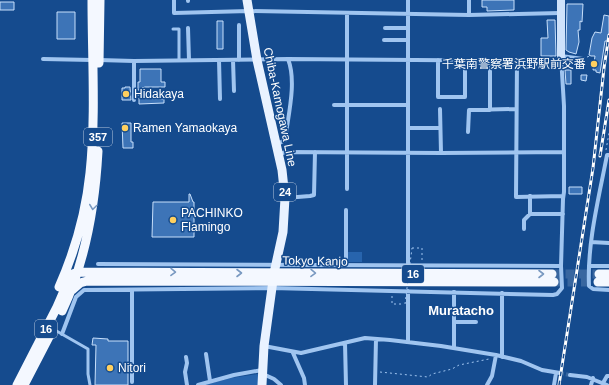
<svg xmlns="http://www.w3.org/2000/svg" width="609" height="385" viewBox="0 0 609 385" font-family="Helvetica,'Noto Sans JP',sans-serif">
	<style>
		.green { fill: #2764ad }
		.building { fill: #3d74b7; stroke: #c7dffb }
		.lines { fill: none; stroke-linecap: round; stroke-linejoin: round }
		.minor-tunnel { stroke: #38669f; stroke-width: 4; stroke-dasharray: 4 2; stroke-linecap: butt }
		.trunk-tunnel { stroke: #38669f; stroke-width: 9; stroke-dasharray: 9 4.5; stroke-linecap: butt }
		.path { stroke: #a0c5f0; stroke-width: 1; stroke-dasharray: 2 3; stroke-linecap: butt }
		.service { stroke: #a0c5f0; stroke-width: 3 }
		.minor { stroke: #a0c5f0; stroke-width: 4 }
		.secondary { stroke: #cee2fb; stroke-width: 8 }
		.primary { stroke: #e9f2ff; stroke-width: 9 }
		.trunk { stroke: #f4f8ff; stroke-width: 9 }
		.rail-casing { stroke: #fff; stroke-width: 3 }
		.rail { stroke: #154b8e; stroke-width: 1.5; stroke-dasharray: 4.5; stroke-linecap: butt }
		.path-bridge { stroke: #a0c5f0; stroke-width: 1; stroke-dasharray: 2 3; stroke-linecap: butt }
		.oneway { stroke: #7999c1 }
		.poi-dot { fill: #ffd05f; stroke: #154b8e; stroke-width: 1.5 }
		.labels { text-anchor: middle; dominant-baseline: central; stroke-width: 3; stroke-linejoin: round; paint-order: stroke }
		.shield { fill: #154b8e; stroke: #b9c9dd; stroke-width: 1 }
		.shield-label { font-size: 11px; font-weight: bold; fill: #fff }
		.poi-label { font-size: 12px; fill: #fff; stroke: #154b8e; text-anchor: start }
		.street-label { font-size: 12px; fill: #fff; stroke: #154b8e }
		.neighbourhood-label { font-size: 13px; font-weight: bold; fill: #fff; stroke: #154b8e }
	</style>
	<rect width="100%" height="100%" fill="#154b8e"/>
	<path class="green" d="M348,252H362V262H348Z
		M258,374V385H204L231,378Z"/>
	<path class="building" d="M482,0H514V10L487,11V7H482Z
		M0,2H14V10H0Z
		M567,4H583L582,22L580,21V30H578L579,42L576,54L569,52L566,50Z
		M57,12H75V39H57Z
		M604,15L609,16V41H605L600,73L596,72V70H593L595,56H591L589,55L592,38L595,32L601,33Z
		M547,20H555L556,56H541V38H548Z
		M217,21H223V49H217Z
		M140,69H161V82H165V87H145L142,88V90H138V82H140Z
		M565,70H571V84H566Z
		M581,75H587L586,81L581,80Z
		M125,87H130L131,100H122V88H125Z
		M139,98L164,99V103L139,104Z
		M122,123H131V142H133V148H123Z
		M569,187H582V194H569Z
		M189,194H190L193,202H194V237H152L153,202H189Z
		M93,338L108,339V341H128V385H95L96,345H92Z"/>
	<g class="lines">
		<path class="minor-tunnel" d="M560,373L570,375"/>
		<path class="trunk-tunnel" d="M552,274H599
			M554,282H598"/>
		<path class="path" d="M587,57L590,56
			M606,150L609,133
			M412,248H422V260
			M392,296V304H403
			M380,372L428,377L432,374L452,369L459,365L489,359"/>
		<path class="service" d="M173,29H179V60
			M53,329L88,349V374L90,385"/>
		<path class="minor" d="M174,0V13L249,11L469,15L560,13
			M188,0V1
			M469,15V0
			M239,25V60
			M188,28L189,60
			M385,28H408
			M384,40H408
			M43,59L92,60
			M99,60L134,61L288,59L561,61
			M219,60L220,99
			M233,60L234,91
			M438,60V97H465V61
			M134,61V100
			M517,61L516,197L563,196
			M134,94H164
			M334,105H408
			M440,109L441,153
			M490,110V61
			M408,128H440
			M468,132L469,110L515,109
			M276,145L285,140C288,116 297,82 288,59
			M279,154L286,152L441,153L564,152
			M609,155H607C599,197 587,243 589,286L593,289L609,290
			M347,189V14
			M530,196V214
			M285,198L310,196L314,195L315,152
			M524,229V220L530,214H563
			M591,242L609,243
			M98,264L561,266
			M346,265V210
			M408,265V0
			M589,266H609
			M408,291V342
			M454,292V348
			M502,293V357
			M454,322H476
			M62,334L76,297L84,290L272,288L553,295L557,294L562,288L561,266L563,199L564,192V106L561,56L583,59
			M345,343L346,385
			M264,346L301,353L365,338L390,340L441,346L496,355L521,361L542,370L560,373
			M293,353L304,378L305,385
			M206,354L210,381
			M186,357L187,363L185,372L187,385
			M263,374L274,379L281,385
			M570,375L587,377L607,385
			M132,382V290
			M603,383L607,376H609
			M198,385L234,375L262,370
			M375,385L376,339
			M487,385L492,376L496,355
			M554,385L556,373
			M591,385L593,378"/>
		<path class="secondary" d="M561,0V56"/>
		<path class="primary" d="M247,0L257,60L282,170L285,198L283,232L274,273L264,346L262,385"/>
		<path class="trunk" d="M99,63L100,0
			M599,274H609
			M598,282H609
			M59,287C75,251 86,212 90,173C96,116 92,57 92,0
			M72,290L80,283L87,281L554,282
			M62,311C86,261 95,207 98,151
			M17,385L57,307L70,277L73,274L78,272L552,274
			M24,385L50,335"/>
		<g class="rail-casing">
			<path id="rail" d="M600,156L609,100
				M559,385L593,168L604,68L609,35"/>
		</g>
		<use href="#rail" class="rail"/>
		<path class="path-bridge" d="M405,304L412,248"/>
	</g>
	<defs><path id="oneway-chevron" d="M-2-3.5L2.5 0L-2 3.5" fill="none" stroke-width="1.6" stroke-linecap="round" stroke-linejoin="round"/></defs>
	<g class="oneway">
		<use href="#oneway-chevron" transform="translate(93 207) rotate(98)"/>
		<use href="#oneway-chevron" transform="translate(173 272) rotate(1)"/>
		<use href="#oneway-chevron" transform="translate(239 273)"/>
		<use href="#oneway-chevron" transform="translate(313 273) rotate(1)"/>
		<use href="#oneway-chevron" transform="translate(541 274)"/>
	</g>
	<g class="poi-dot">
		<circle cx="594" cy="64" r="4"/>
		<circle cx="126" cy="94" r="4"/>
		<circle cx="125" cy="128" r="4"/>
		<circle cx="173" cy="220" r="4"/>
		<circle cx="110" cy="368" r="4"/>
	</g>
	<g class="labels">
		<g class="shield">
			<rect x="84" y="128" width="28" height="18" rx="3"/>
			<rect x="274" y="183" width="22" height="18" rx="3"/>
			<rect x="402" y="265" width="22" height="18" rx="3"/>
			<rect x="35" y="320" width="22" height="18" rx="3"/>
		</g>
		<g class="shield-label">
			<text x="98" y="137">357</text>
			<text x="285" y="192">24</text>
			<text x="413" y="274">16</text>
			<text x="46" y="329">16</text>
		</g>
		<g class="poi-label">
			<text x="586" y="64" text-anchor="end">千葉南警察署浜野駅前交番</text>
			<text x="134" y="94">Hidakaya</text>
			<text x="133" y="128">Ramen Yamaokaya</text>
			<text x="181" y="213">PACHINKO<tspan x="181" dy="14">Flamingo</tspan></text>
			<text x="118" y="368">Nitori</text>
		</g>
		<g class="street-label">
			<text transform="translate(280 107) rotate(78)">Chiba-Kamogawa Line</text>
			<text transform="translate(315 261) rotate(1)">Tokyo Kanjo</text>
		</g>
		<g class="neighbourhood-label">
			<text x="461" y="310">Muratacho</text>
		</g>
	</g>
</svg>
